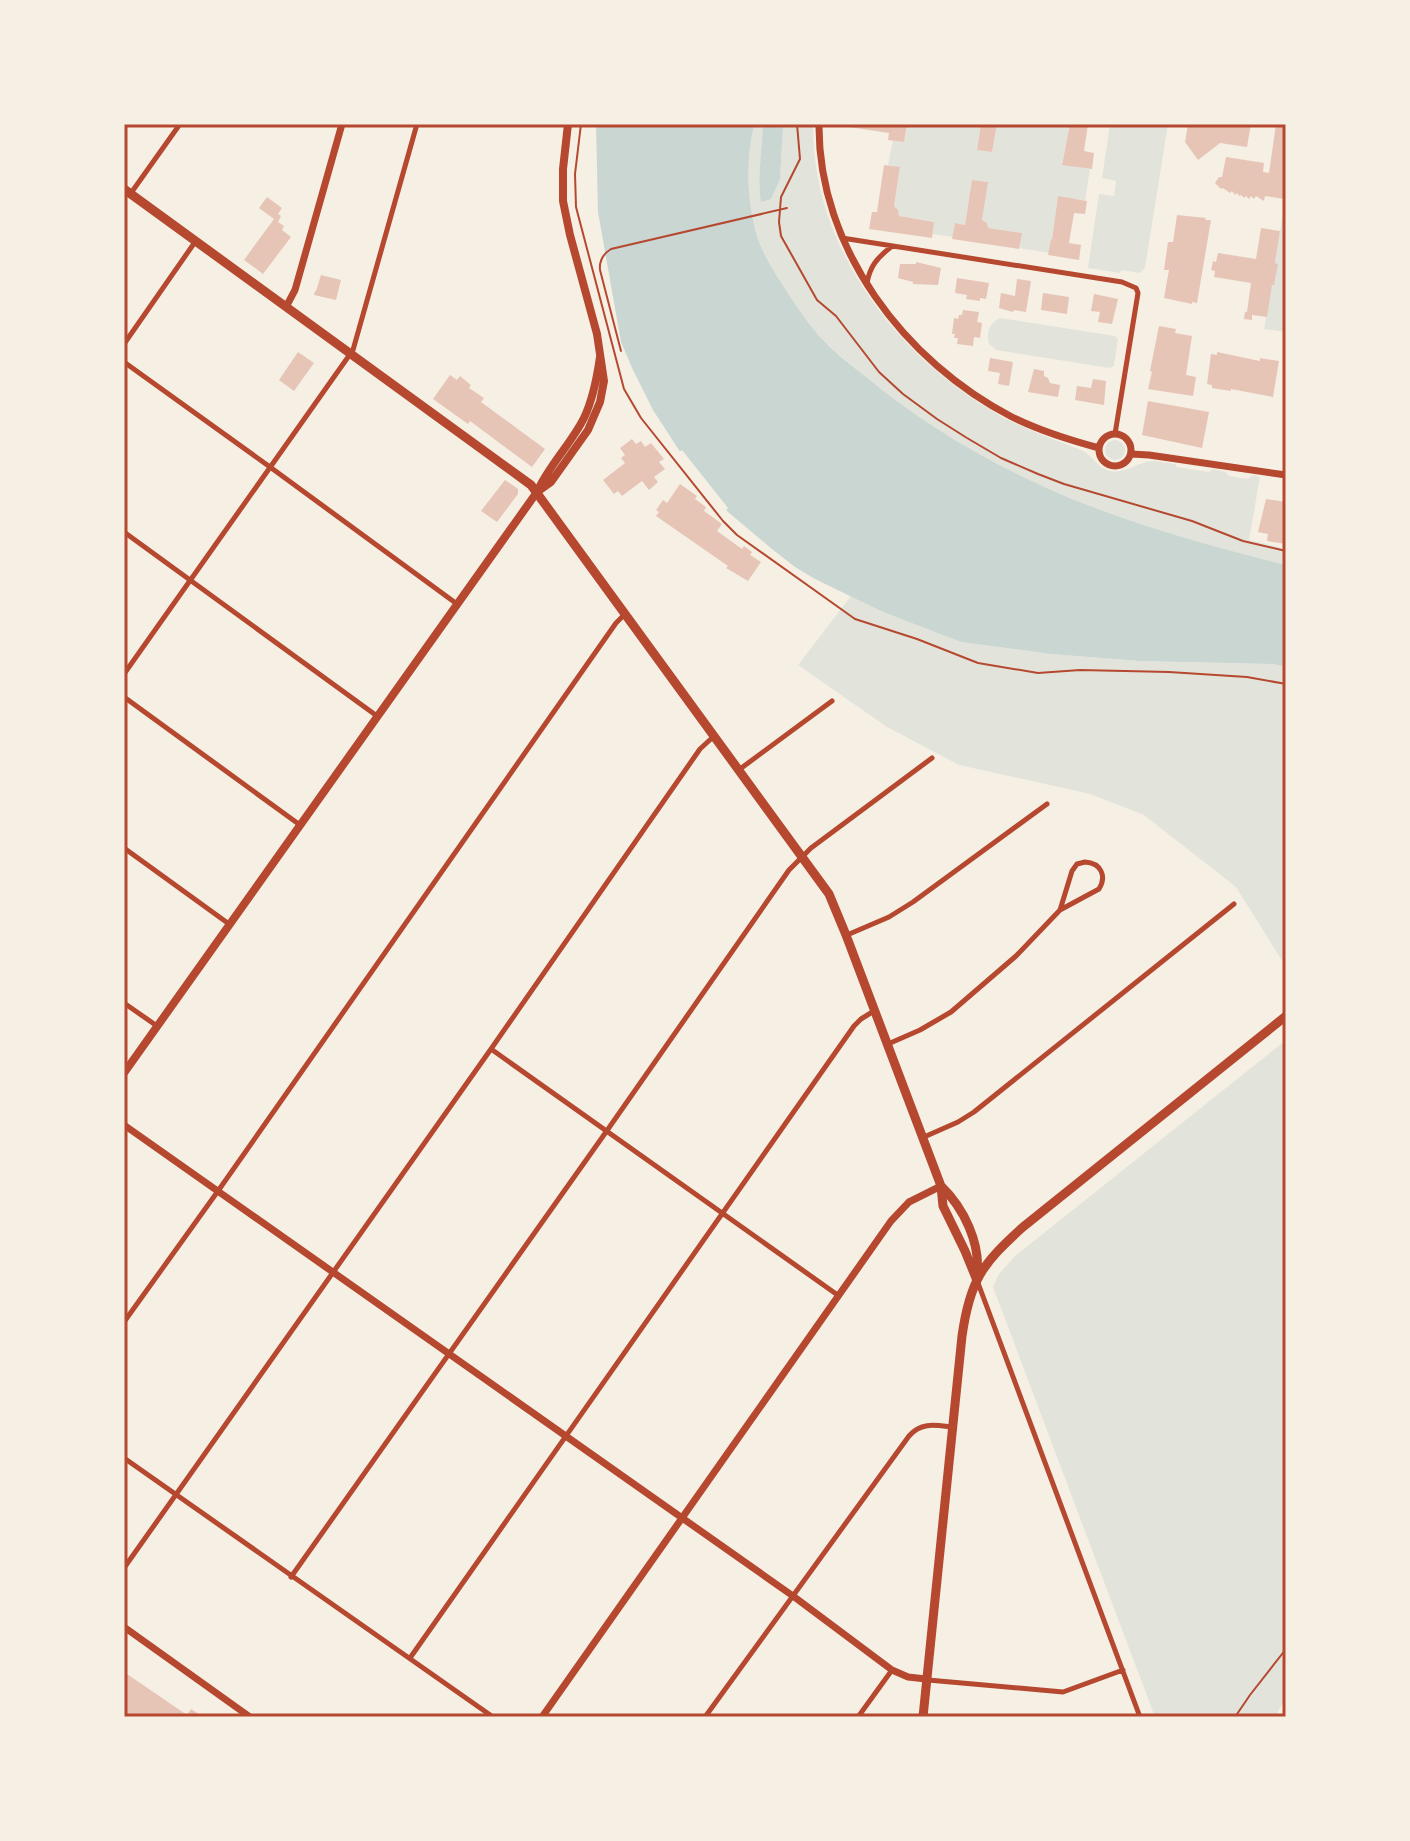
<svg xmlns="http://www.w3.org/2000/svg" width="1410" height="1841" viewBox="0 0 1410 1841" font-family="Jost,sans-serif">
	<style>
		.green { fill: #e2e4dc }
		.water { fill: #c9d6d2 }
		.pier { fill: #f6efe4 }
		.building { fill: #e6c5b7 }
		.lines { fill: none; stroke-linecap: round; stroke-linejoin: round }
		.path { stroke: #b5482f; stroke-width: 2 }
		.minor { stroke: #b5482f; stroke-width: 5 }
		.tertiary { stroke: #b5482f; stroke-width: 7 }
		.secondary { stroke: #b5482f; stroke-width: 8 }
		.primary { stroke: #b5482f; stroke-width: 9 }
		.neatline { fill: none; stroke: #b5482f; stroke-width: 3 }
	</style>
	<rect width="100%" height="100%" fill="#f6efe4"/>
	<path class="green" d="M756,124H762L763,127C763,147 762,168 759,188L780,179L783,124H813C812,244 892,351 992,411C1020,428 1050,438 1081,450C1093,455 1097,468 1110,471C1124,474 1137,463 1151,461C1159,461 1167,463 1175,464L1177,467L1209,472L1213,469L1226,472L1229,476L1248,479L1253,475L1260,477L1249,540L1286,549V565C1214,547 1142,527 1072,499C998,469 926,427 865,376C849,363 833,351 819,336C806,321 795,304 784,287C774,272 764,256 758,239C747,203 745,162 754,126Z
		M907,124H981L977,150L992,152L997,124H1070L1062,164L1090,169L1085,200L1058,197L1052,240H1051L1049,253L1019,248L1021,233L988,228L987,223L982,220L987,182L972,180L965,225L955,223L953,237L932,234L934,222L899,216L898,210L894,206L900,168L888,165L893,140L904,142Z
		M1110,124H1168L1145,268L1140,273L1121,270L1120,273L1088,268L1099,194L1114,196L1116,181L1102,178Z
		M1286,192V332L1264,329L1272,285L1277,264L1275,263Z
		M1000,318L1115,336L1118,339L1114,366L1110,368L996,350L989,344C986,333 989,323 1000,318Z
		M1105 450a10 10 0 1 1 20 0a10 10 0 1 1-20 0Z
		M851,596L883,612L961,642L1051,654L1140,661L1273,664L1286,667V967L1236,887L1144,815L1090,794L959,765L887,727L798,665Z
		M1286,1040V1697L1275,1717H1155L993,1287L999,1274L1015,1256Z"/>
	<path class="water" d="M596,124H756L754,126C745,162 747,204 758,239C764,256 774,272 784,287C795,304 806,321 819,336C833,351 849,364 865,376C926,427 999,469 1072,499C1142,527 1214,547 1286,565V667L1273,664L1140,661L1051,654L961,642L883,612L815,579L795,567L772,549L728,512L688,464L653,410L633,370L621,342L598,212Z
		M762,124H783V126L780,179L771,199L761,202C757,178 762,152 763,127Z"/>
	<path class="pier" d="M682,450L728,508L723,513L676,454Z"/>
	<path class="building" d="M850,124H907L904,142L888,140L889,133L849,127Z
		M981,124H997L992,152L977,150Z
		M1070,124H1088L1084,151L1094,153L1092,169L1062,165Z
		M1188,124H1251L1247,147L1220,143L1198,160L1185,142Z
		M1276,124H1286L1285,199L1265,196L1264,201L1256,196L1254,199L1251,196L1249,199L1246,196L1244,198L1241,195L1239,196L1237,193L1235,195L1232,191L1230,193L1223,188L1221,189L1215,183L1219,177H1222L1226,157L1264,163L1263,172L1269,173Z
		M884,165L900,167L894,206L898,210L899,216L934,222L932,238L869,229L872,212H877Z
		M972,180L988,182L982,220L987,223L988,228L1022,233L1019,249L952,239L955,223L965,225Z
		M1058,196L1087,201L1085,214L1074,213L1069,243L1081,245L1079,260L1048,255L1051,239L1052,240Z
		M267,197L282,208L278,214L281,216L278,222L284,226L282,230L291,237L263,274L244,260L274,219L259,208Z
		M1177,215L1206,218L1205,220H1211L1197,303L1192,302V304L1164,298L1169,270H1164L1168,242H1173Z
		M1261,228L1280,231L1275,263L1278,264L1274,285H1272L1267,317L1252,315V320L1244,319L1245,312H1247L1251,283L1214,277L1215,271L1211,270L1213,261L1216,262L1218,253L1256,259Z
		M916,262L941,268L938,285L913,284V282L898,278L900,264H916Z
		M321,275L341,280L336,300L314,295L315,291H316Z
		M957,278L989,283L986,299L980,298V301L966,299L967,295L955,293Z
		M1017,279L1031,281L1026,312L1014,310L1013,312L999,308L1001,293L1015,296Z
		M1043,293L1069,297L1067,314L1041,310Z
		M1094,294L1118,299L1112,324L1098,322L1100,312L1091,311Z
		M963,310L979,312L977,322L982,323L980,338L974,337L973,346L957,344L958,338H954L955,334H952L954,318L958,319L959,315H962Z
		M1159,326L1176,329L1175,333L1192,336L1186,375L1196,377L1193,396L1148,389L1152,372L1150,371Z
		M298,352L314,363L294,391L279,380Z
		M1217,352L1260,361V358L1279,361L1273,397L1231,389V391L1212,388V385L1207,384L1211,354L1217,355Z
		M990,358L1013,362L1009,386L998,384L1000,373L988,371Z
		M1034,369L1044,371V376L1048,378L1050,383L1060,385L1058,397L1028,392Z
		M450,375L457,380L460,376L471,385L469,388L484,398L481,402L545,449L532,467L470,421L468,424L433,399Z
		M1093,379L1106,381L1104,405L1075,400L1077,386L1091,388Z
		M1148,401L1209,412L1202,448L1142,435Z
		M632,439L636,444L641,441L645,447L651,443L664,459L659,462L665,469L654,477L658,482L649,490L642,481L622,496L618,491L614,494L603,480L625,463L621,458L625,455L620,448Z
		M505,480L518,489V494L497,522L481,511Z
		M680,484L697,496L695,499L706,507L704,511L722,524L717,531L742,549L744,546L752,552L750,555L761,562L748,581L726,568L728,566L656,516L659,512L656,510L663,500L667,503Z
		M1266,499L1286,502V544L1267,541L1268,534L1258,532Z
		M124,1672L187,1715L191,1709L203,1717H124Z"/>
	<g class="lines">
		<path class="path" d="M581,124L575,174L576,207L624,389L641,418L723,521L737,535L855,619L917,639L978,663L1038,673L1080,670L1169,672L1247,677L1286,684
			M797,124L800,159L781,197L779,222L781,236L817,300L836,316L879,372L903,394L937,419L967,438L1001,458L1038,474L1064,484L1192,521L1243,541L1286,551
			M621,351L600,270C599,260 603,254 611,249L787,208
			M1235,1717L1250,1695L1286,1649"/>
		<path class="minor" d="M131,193L180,124
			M842,238L1122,282L1136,288L1138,293L1115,434
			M867,283C870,266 877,258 891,247
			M124,344L195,242
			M124,362L270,467L457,604
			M124,532L377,716
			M124,674L353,350L417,124
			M124,697L300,825
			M740,769L832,701
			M124,848L229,924
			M847,935L889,917L913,902L1047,804
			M124,1003L157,1026
			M888,1044L920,1030L951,1012L1016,956L1060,910L1072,871L1077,864L1085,862C1101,863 1107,876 1099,889L1060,910
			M491,1049L839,1296
			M924,1137L958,1122L974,1112L1234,904
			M978,1283L1140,1717
			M124,1322L218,1191L616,623L625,614
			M124,1458L493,1717
			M124,1568L491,1049L700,749L713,737
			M291,1577L606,1132L789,870L811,848L932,758
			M410,1658L854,1026L861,1019L874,1011
			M928,1680L1063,1692L1123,1670
			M705,1717L909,1436C921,1422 935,1425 951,1427
			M858,1717L892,1670"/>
		<path class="tertiary" d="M819,124C818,248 905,362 1012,417C1040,431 1069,440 1099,448
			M286,307L295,290L342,124
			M1099 450a16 16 0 1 1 32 0a16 16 0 1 1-32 0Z
			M1131,454L1149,455L1286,475
			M124,1125L793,1596L892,1670L908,1677L926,1679
			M124,1627L250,1717
			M542,1717L891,1221L909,1202L941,1186"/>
		<path class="secondary" d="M537,492L551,482L588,430L600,402L604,381L597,334L570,235L563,201V169L568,124
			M124,1073L537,492C549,465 571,444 584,418C593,399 597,378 600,357"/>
		<path class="primary" d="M124,189L531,485L829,894L846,935L941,1186L943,1206L965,1251L976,1278
			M941,1186C964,1208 981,1244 977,1276
			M923,1717L962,1336C970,1280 982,1264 1023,1227L1286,1016"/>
	</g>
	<rect width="1410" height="1841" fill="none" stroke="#f6efe4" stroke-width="252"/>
	<rect x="126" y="126" width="1158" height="1589" class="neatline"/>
</svg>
